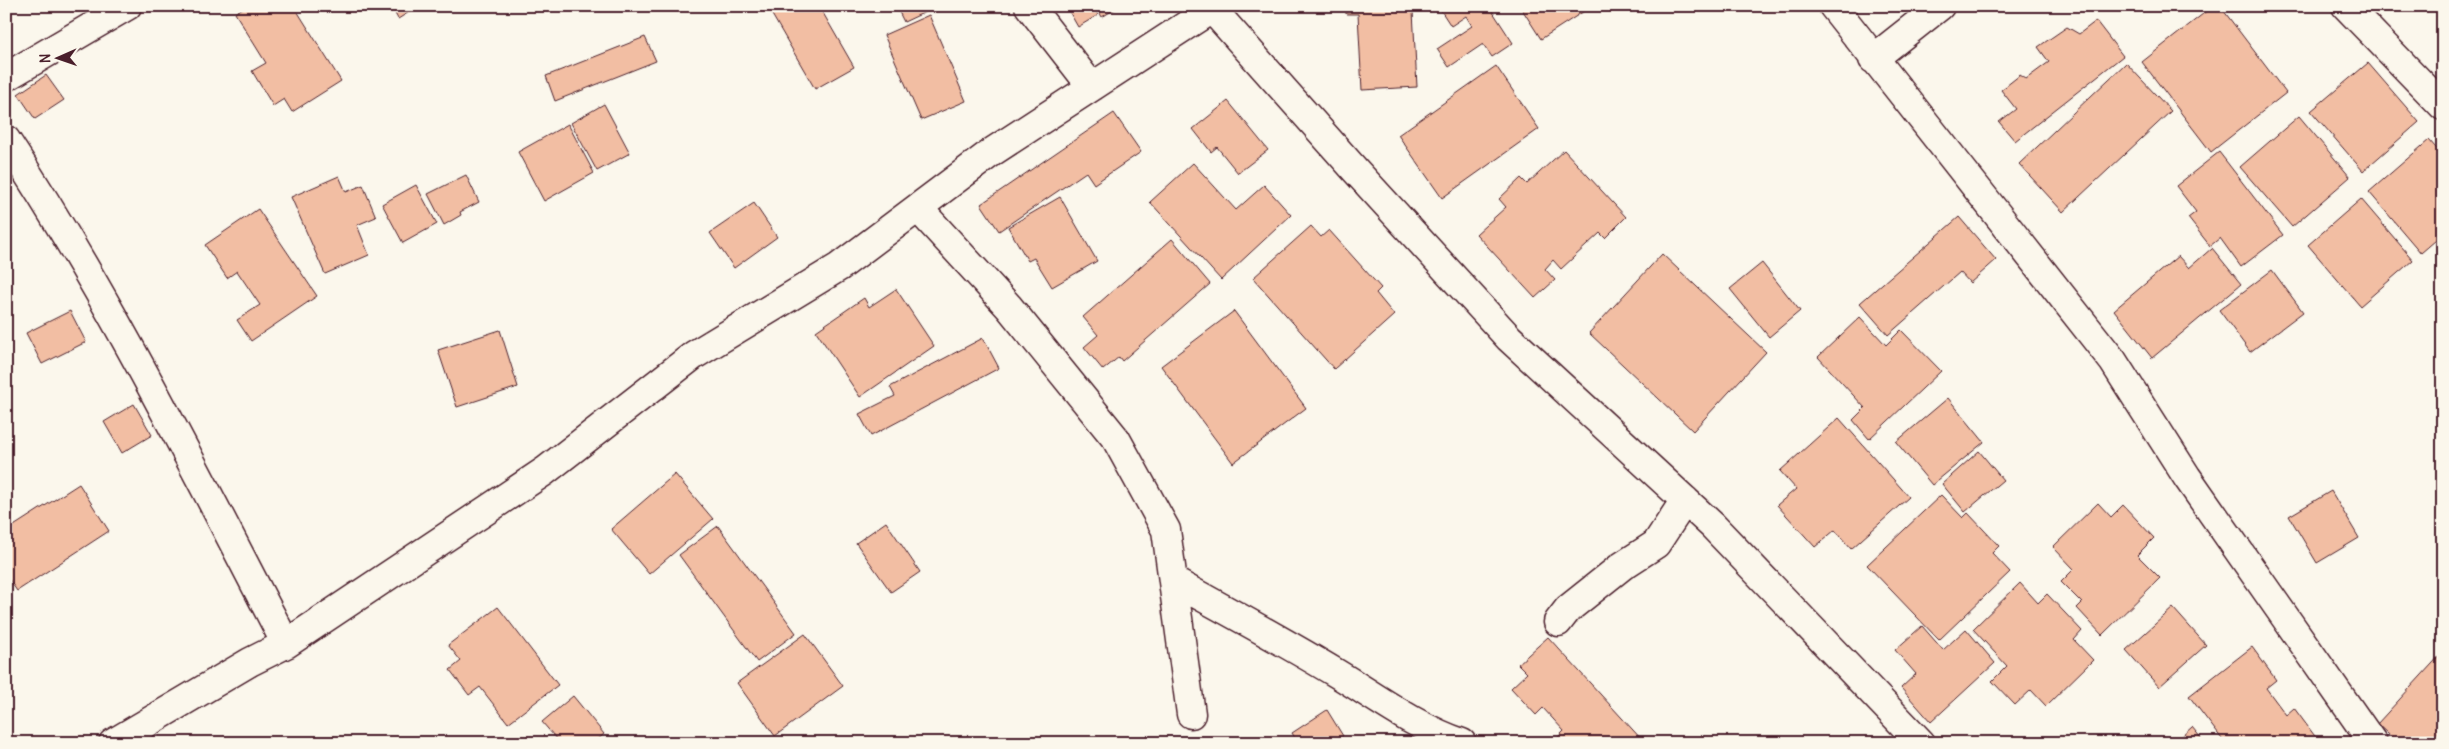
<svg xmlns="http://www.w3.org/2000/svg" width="2449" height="749" viewBox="0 0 2449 749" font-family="Delius,sans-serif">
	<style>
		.building { fill: #f2bea3; stroke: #4a1f2b }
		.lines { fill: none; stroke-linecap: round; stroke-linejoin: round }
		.minor-casing { stroke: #4a1f2b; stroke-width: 31 }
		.minor { stroke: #fbf7ec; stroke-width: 28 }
	</style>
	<rect width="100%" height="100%" fill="#fbf7ec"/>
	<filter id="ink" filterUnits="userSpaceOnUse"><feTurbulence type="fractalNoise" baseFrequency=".02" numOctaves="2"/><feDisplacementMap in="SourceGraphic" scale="10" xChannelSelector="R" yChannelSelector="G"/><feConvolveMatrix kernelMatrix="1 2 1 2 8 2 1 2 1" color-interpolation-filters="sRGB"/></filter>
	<g filter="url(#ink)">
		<path class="building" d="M246,6H294L341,81L292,112L284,99L273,106L252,71L266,63L235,13Z
			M391,6H419L398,19Z
			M767,6H819L854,67L815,89Z
			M896,6H938L904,22Z
			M1066,6H1093L1098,15L1078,27Z
			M1096,6H1120L1102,17Z
			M1346,6H1426V10L1413,11L1417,87L1362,90L1358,14H1346Z
			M1438,6H1489L1513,43L1492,57L1483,44L1449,67L1437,49L1472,26L1466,16L1451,26Z
			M1520,6H1592L1541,39Z
			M2213,6H2220L2286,93L2211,152L2142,62Z
			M929,15L966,101L921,120L884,35Z
			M2096,21L2123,56L2015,141L1999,122L2016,109L2001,90L2020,75L2026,79L2049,62L2038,47L2067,27L2079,34Z
			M645,37L656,61L555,101L546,76Z
			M2126,63L2171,111L2063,212L2019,164Z
			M2368,63L2419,122L2363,171L2311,111Z
			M1496,66L1539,129L1442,198L1398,135Z
			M46,75L64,100L35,119L18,94Z
			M1228,101L1268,150L1238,173L1217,147L1211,152L1193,129Z
			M604,104L630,153L597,171L571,123Z
			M1114,113L1141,152L1094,184L1086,172L999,231L981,204Z
			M2299,116L2350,177L2292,227L2240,167Z
			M568,124L594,173L544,201L518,152Z
			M2429,140L2443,156V234L2421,253L2369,192Z
			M1564,150L1626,217L1605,238L1600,233L1561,269L1553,260L1545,269L1555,280L1535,298L1476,234L1506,207L1499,199L1521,178L1527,184Z
			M2219,152L2283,235L2241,267L2220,238L2210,246L2188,218L2196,212L2176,186Z
			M1193,163L1236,210L1264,185L1291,215L1221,280L1150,202Z
			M466,175L479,202L460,212L461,215L444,225L428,194Z
			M339,176L346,192L363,185L376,217L357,225L369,255L325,274L291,197Z
			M416,185L437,224L403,243L382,204Z
			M1060,197L1097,261L1052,287L1034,258L1028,261L1008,227Z
			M2361,199L2413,260L2360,306L2308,245Z
			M754,203L777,237L734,268L710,233Z
			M258,209L317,296L251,341L237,320L260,305L237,271L227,278L205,245Z
			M1959,217L1996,260L1970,283L1960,272L1888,335L1860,303Z
			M1311,226L1321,237L1329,230L1381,288L1376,293L1394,315L1334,369L1253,278Z
			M1172,239L1210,284L1122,361L1119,357L1103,370L1084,347L1098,335L1083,317Z
			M2212,248L2241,284L2152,358L2114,310L2178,256L2189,268Z
			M1662,254L1766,352L1693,431L1589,333Z
			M1762,263L1800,311L1769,337L1730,289Z
			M2272,270L2303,312L2250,352L2219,310Z
			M896,289L934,346L860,397L816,331L864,298L869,307Z
			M70,311L86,342L42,364L26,333Z
			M1234,311L1306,408L1233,463L1161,366Z
			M1860,317L1886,345L1901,330L1941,371L1869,439L1853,420L1865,408L1818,357Z
			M500,330L518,387L457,407L438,350Z
			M983,338L999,368L871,436L859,414L895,396L890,387Z
			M1948,398L1984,442L1932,485L1896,442Z
			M134,404L152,435L122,453L104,422Z
			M1839,418L1909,497L1851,549L1835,530L1815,547L1777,505L1796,489L1780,471Z
			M1979,451L2003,480L1965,512L1942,484Z
			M675,474L713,519L649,574L611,529Z
			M79,484L109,531L17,591L6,575V531Z
			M2331,491L2359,538L2317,563L2289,516Z
			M1941,495L1963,518L1968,513L1999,546L1992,553L2010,572L1939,640L1867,565Z
			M2098,503L2111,517L2123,505L2154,538L2137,555L2160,578L2102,635L2077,608L2082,603L2061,582L2074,569L2053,547Z
			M886,522L920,572L891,592L856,543Z
			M718,526L796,633L757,662L679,555Z
			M2020,583L2038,603L2047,594L2082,631L2074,640L2093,660L2046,706L2031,690L2015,705L1992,681L2007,666L1973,629Z
			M498,607L558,685L508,723L480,687L469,695L450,670L461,661L448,645Z
			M2173,608L2206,645L2159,687L2126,650Z
			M1922,626L1943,650L1966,629L1995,663L1931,722L1901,688L1916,674L1895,650Z
			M805,634L843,686L775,736L737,683Z
			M1548,637L1643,741L1641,743L1553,742L1564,731L1543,708L1536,715L1511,688L1527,673L1518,664Z
			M2252,647L2276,680L2266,688L2286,715L2294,708L2320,743H2225L2189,696Z
			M2443,652V743H2430L2425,739L2422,743H2398L2377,724Z
			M573,696L604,734L594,743H560L542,722Z
			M1327,710L1343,736L1333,743H1298L1292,733Z
			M2192,727L2205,743H2187L2182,736Z"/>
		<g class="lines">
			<g class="minor-casing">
				<path id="minor" d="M1029,6L1092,87
					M1833,6L2113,361L2187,477L2373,743
					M2346,6L2443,106
					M1212,9L1356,171L1509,338L1713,526L1921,743
					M1873,59L1940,6
					M6,77L127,6
					M6,140C112,301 197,474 286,644
					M918,208L1009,307L1116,439L1166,530L1191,714
					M1173,581C1228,611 1283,641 1336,673C1376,697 1417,728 1462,743
					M1558,622L1568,609L1622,566L1656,544L1685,500
					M113,743L250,662L286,644L545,471L694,355L839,267L992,152L1216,6"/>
			</g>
			<use href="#minor" class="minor"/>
		</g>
	</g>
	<rect width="2449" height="749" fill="none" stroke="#fbf7ec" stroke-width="25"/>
	<rect x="12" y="12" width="2424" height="724" fill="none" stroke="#4a1f2b" stroke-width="2" filter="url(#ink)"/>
	<g transform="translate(58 58) rotate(268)" stroke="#fbf7ec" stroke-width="4" paint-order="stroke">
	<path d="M0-4L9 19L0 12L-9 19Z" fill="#4a1f2b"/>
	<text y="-8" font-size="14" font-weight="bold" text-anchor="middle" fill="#4a1f2b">N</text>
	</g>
</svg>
